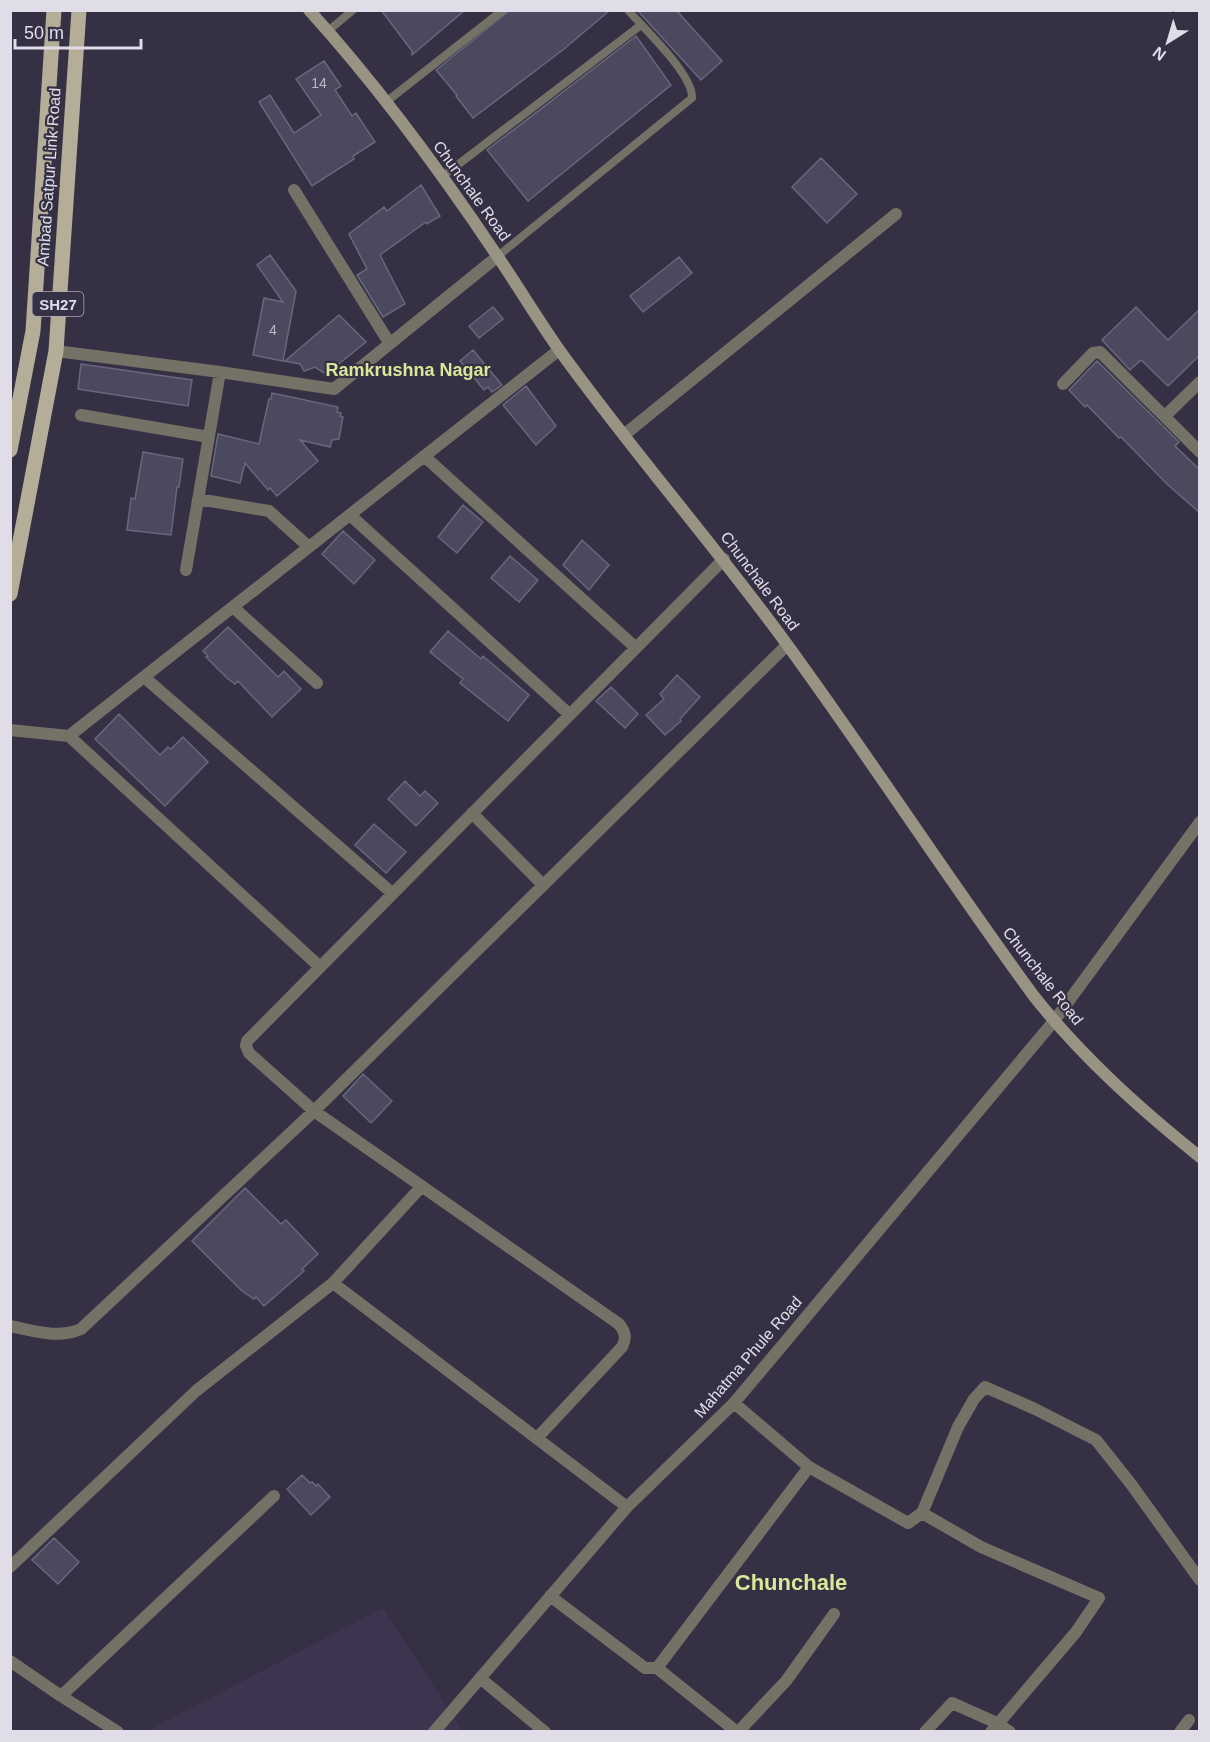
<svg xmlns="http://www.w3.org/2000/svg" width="1210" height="1742" viewBox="0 0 1210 1742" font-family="Helvetica,sans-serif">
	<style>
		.built { fill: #3d354f }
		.building { fill: #4b495e; stroke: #69667d; stroke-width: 1.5 }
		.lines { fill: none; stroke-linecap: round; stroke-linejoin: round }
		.lane { stroke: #747167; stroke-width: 8 }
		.street { stroke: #747167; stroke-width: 12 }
		.secondary { stroke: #989383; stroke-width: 12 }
		.primary { stroke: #b4ad98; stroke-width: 15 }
		.labels { text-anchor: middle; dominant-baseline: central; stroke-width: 4.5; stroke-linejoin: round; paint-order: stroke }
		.number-label { font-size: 14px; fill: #bbb8c6 }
		.shield { fill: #353043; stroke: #ada9b7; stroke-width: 1.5 }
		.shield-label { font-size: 15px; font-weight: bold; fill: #e0dde9 }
		.street-label { font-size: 16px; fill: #e0dde9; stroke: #353043 }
		.neighbourhood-label { font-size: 18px; font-weight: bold; fill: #dbe698; stroke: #353043 }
		.district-label { font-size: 22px; font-weight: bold; fill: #dbe698; stroke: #353043 }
	</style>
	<rect width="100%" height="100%" fill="#353043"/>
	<path class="built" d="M383,1608L463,1731L145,1732Z"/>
	<path class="building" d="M381,10H465L412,55V51Z
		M510,10H610L564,49L473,118L456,96L457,95L436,70Z
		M637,10H676L722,61L701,80Z
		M636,36L671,85L528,201L487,150Z
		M324,61L341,86L335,90L352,116L356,113L375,142L353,156L354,159L312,186L259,102L270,95L294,133L321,115L296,79Z
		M821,158L857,194L827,223L792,187Z
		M421,185L440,216L427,224L426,222L380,255L405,304L383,317L357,275L367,269L349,234L384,207L387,211Z
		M270,255L296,291L283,361L253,355L264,298L283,302L257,265Z
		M679,257L692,273L643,312L630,296Z
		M493,307L503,319L479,338L469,326Z
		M1136,307L1168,340L1200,309V355L1168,386L1141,360L1130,370L1102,340Z
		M339,315L366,342L326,374L315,367L304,371L300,364L285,361Z
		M473,350L502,385L492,392L488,387L484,390L460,361Z
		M1097,361L1179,442L1175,446L1200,470V513L1167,484L1121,437L1119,438L1087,405L1085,407L1069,390Z
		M81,364L192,380L188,406L78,389Z
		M526,386L556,426L536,445L503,405Z
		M272,393L338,407L337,412L341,413L340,416L343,417L339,439L332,440L330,447L300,440L318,461L277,496L270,488L268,490L245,463L240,483L211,476L218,434L259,444L269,399H271Z
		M143,452L183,459L179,487H177L171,535L127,530L131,498L135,499Z
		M463,505L483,522L457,553L438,537Z
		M343,531L375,560L354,584L322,554Z
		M582,540L609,565L589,590L563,565Z
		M510,556L538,580L519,602L491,578Z
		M228,627L278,677L284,671L301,689L272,717L238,681L235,684L228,679L206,657L208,656L203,651Z
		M448,631L481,659L483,656L529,695L508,721L460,683L463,679L430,652Z
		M677,675L700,697L680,719L681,721L665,735L646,715L664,699L660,694Z
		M611,687L638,714L625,728L596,701Z
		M119,714L160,755L168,747L171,749L183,737L208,762L165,806L95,739Z
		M405,781L420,796L425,791L438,803L416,826L388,799Z
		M374,824L406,852L386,873L355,845Z
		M363,1074L392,1101L371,1123L343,1096Z
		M245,1188L281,1224L286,1220L318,1254L302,1269L304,1271L264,1306L256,1297L254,1299L242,1291L192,1241Z
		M302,1475L310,1483L312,1482L316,1486L318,1484L330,1497L311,1515L287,1489Z
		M54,1538L79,1562L58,1584L32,1560Z"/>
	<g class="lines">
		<path class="lane" d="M328,31L353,10
			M386,102L503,10
			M443,176L641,25
			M498,256L692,98C693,74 644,29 628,10"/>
		<path class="street" d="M294,190L390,344
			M56,351L220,372L334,389L498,256
			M1063,384L1093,353L1100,352L1200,452
			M81,415L209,437
			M1165,416L1200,382
			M624,435L896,214
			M424,456L635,647
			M198,499L269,511L309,547
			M350,515L569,714
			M186,570L220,372
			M233,607L317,683
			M144,677L392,893
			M10,730L69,736L559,350
			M69,736L320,967
			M472,813L543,885
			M333,1283L627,1507
			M10,1326C35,1331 57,1339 81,1329L314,1111L787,645
			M734,1403L809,1467L908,1523L922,1513L958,1427L974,1399L985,1387L1035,1409L1096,1440L1131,1484L1200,1580
			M537,1438L622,1347C627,1338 625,1331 619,1324L314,1111L249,1053L246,1046L247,1041L724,559
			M922,1513L981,1547L1099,1598L1076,1632L991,1732
			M10,1567L196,1391L333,1283L422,1186
			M550,1596L645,1668H657L737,1732
			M10,1661L61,1696L118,1732
			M657,1668L809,1467
			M480,1678L545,1732
			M61,1696L274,1496
			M434,1732L627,1507L734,1403L1054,1021L1200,822
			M738,1732L786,1681L834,1614
			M925,1732L952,1703L997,1723L1010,1732
			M1180,1732L1189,1720"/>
		<path class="secondary" d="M309,10C378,86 439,169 496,254C518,286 538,320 560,351C632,451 713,543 786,643C870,758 948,879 1033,995C1081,1056 1139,1108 1200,1157"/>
		<path class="primary" d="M10,450L33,331L54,10
			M10,594L56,351L79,10"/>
	</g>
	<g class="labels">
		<g class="number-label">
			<text x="319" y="83">14</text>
			<text x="273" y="330">4</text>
		</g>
		<rect class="shield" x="32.5" y="292" width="51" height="24" rx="4.5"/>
		<g class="shield-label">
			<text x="58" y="304">SH27</text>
		</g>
		<g class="street-label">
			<text transform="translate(49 177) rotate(-86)">Ambad Satpur Link Road</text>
			<text transform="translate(472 191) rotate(54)">Chunchale Road</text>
			<text transform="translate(760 581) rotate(53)">Chunchale Road</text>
			<text transform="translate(1043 976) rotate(52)">Chunchale Road</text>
			<text transform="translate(748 1357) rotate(-49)">Mahatma Phule Road</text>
		</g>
		<g class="neighbourhood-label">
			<text x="408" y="370">Ramkrushna Nagar</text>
		</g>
		<g class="district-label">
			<text x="791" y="1582">Chunchale</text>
		</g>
	</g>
	<rect width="1210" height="1742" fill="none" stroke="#e0dde9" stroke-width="24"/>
	<g transform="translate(1168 42) rotate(217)" stroke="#353043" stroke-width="4.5" paint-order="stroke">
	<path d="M0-4.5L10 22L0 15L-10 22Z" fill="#e0dde9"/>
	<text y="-9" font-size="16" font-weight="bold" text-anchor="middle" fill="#e0dde9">N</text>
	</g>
	<path d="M15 39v9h126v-9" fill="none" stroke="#e0dde9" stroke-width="3"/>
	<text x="24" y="39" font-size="18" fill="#e0dde9" stroke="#353043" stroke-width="4.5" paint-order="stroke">50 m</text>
</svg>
